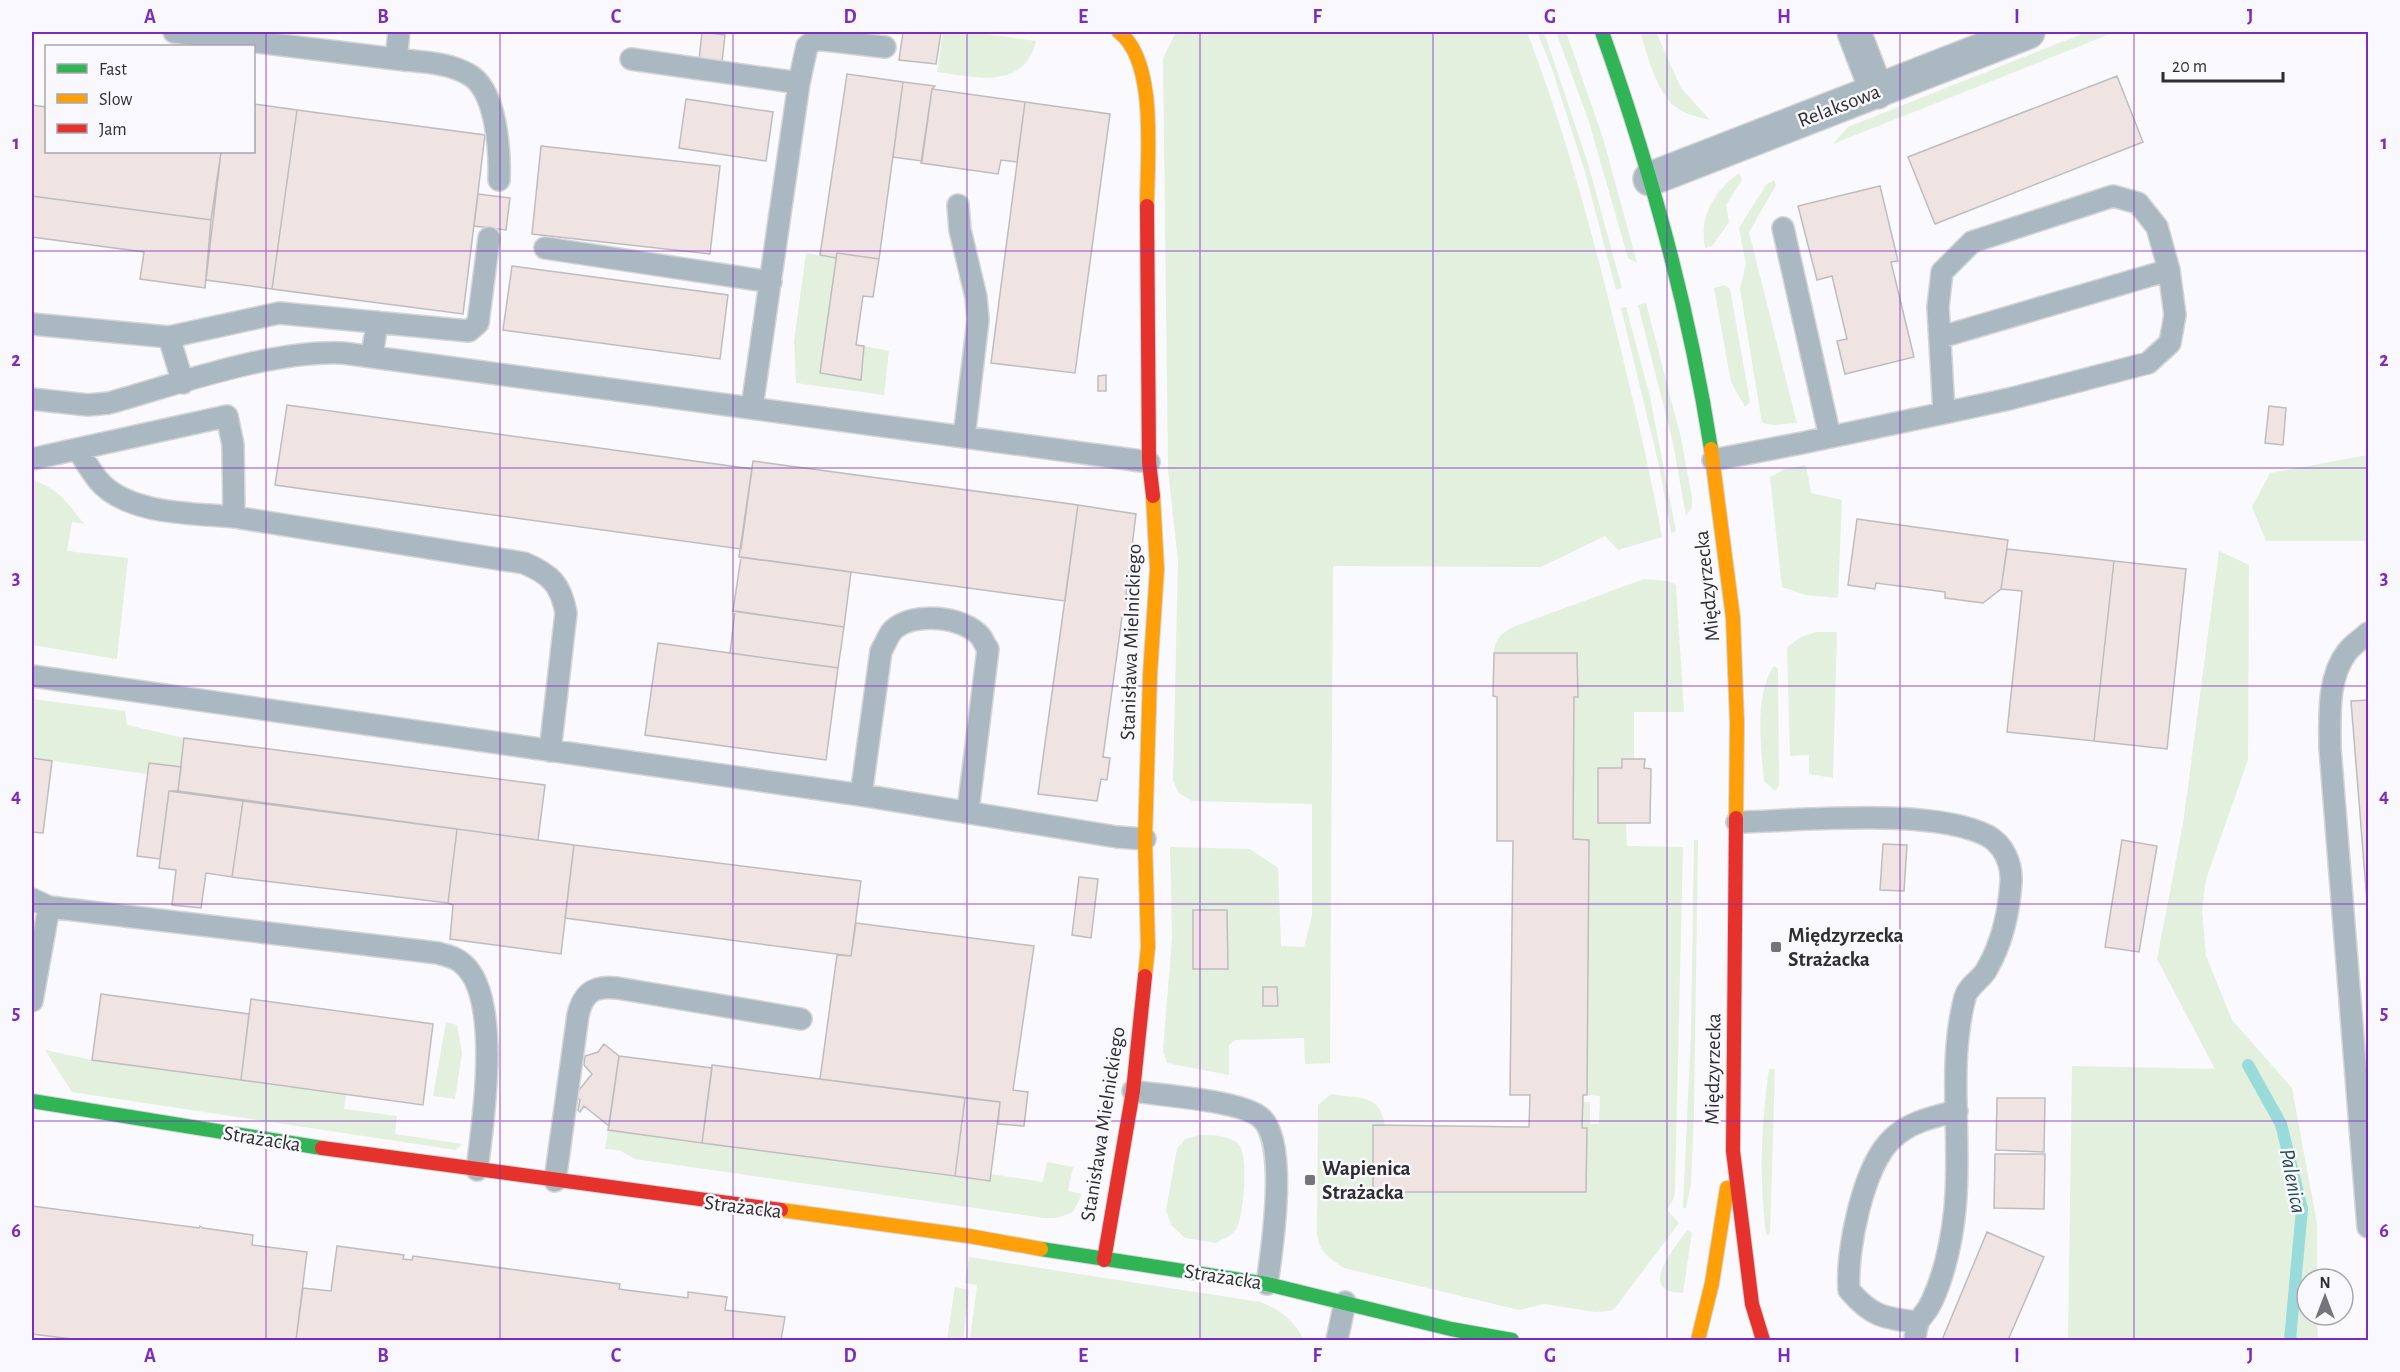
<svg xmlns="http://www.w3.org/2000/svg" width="2400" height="1372" viewBox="0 0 2400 1372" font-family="'Alegreya Sans',sans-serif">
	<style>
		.green { fill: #e3f0dd }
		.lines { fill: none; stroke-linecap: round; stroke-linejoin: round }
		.stream { stroke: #99dadb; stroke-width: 12 }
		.building { fill: #f0e4e3; stroke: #bebcbe; stroke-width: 1.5 }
		.lane-casing { stroke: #d5d5d7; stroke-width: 24 }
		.street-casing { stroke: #d5d5d7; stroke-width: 36 }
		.fast-casing { stroke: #d5d5d7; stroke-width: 16 }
		.slow-casing { stroke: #d5d5d7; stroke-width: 16 }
		.jam-casing { stroke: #d5d5d7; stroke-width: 16 }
		.lane { stroke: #a9b8c1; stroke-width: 21 }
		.street { stroke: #a9b8c1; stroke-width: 33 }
		.fast { stroke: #30b455; stroke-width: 14 }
		.slow { stroke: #ff9f0a; stroke-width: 14 }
		.jam { stroke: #e5322d; stroke-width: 14 }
		.grid { fill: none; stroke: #7b2cbf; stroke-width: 1.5; stroke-opacity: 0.55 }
		.poi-dot { fill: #757478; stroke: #f9f8fe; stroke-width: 2 }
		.labels { text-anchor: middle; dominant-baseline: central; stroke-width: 5; stroke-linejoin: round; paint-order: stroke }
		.street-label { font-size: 21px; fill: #2e2d30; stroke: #f9f8fe }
		.poi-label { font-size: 21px; font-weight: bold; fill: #2e2d30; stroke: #f9f8fe; text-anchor: start }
		.water-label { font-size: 22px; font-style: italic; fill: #214b4c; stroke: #f9f8fe }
		.neatline { fill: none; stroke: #7b2cbf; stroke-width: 2 }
		.grid-label { font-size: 20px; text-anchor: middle; font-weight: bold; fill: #7b2cbf }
	</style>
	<rect width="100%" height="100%" fill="#faf9fd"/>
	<path class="green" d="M943,32H973L1036,41C1024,91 975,77 937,72Z
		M1176,32H1527C1562,123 1588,216 1611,310C1630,386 1648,460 1662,537L1618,550L1605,536L1541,567L1333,566L1330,1063L1305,1064L1304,1038L1236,1040L1229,1045V1075L1167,1063L1163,1051L1172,938L1170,847L1250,849L1278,868L1281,946L1304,947L1312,916V804L1192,801L1179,793L1173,781L1178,561L1168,469L1163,58Z
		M1537,32H1543L1546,38L1589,167L1622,288L1616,290L1585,172L1552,69Z
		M1556,32H1566L1603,138L1637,263L1628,258L1589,122Z
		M1640,32H1656L1681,88L1710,120C1698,117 1684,114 1674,106C1655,89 1648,55 1640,32Z
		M2087,32H2115L1833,144L1848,127Z
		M1739,173L1742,180L1726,205L1729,222L1712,246L1705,248C1699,215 1714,192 1739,173Z
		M1774,180L1776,185L1749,232L1797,423L1773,425L1762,423L1740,289L1746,264L1739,228L1766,185Z
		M806,253L836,258L820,373L861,380L864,346L889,351L884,395L796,383L794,342Z
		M1725,285L1730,289L1750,402L1745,407L1731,382L1714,288Z
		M1646,303L1681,438L1692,498V507L1686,516L1673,443L1638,305Z
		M1626,307L1650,397L1676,531L1671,533L1660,470L1621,308Z
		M2368,455V541H2266L2252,507L2270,473Z
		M1806,465L1811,493L1842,500L1838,598L1806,595L1782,587L1770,477L1785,469Z
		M32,480C57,487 68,503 84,524L72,522L67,551L128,558L117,659L32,645Z
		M2219,551L2249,565L2248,760L2206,879L2202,910L2206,956L2232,1020L2292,1088L2317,1224V1279H2307V1315H2317L2318,1340H2068L2072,1066L2215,1069L2157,959L2183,824Z
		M1644,579L1668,581L1676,585L1684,712H1634V759L1622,768H1598V823H1626L1627,846L1683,847L1675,1186L1674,1198L1667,1210L1679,1223L1615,1308L1610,1311L1595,1312L1545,1304L1519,1310L1344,1268C1329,1258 1319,1252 1317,1234L1318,1105L1331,1094C1358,1099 1380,1093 1385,1125H1373V1192L1586,1191V1128H1582L1583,1102H1590V1124H1599L1600,1096L1587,1095L1589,840L1573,839L1574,697L1578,696L1577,654L1494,653C1495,638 1501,634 1513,627Z
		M1816,632H1837L1833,778L1809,774V755L1790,756L1787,647L1801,637Z
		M1774,666L1778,669L1779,785L1775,791L1764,781C1761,747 1754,694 1774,666Z
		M32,699L125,711L127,725L184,738L181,767L149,763L147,774L32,758Z
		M1694,840H1698L1694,1114L1691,1183L1686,1208H1683L1691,1032Z
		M446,1022L457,1025L462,1053L455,1099L433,1096Z
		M45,1050L92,1060L346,1094L344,1109L397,1116L395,1134L462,1144L456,1150L72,1092Z
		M1769,1069H1775L1770,1234L1766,1235C1759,1177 1761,1127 1769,1069Z
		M608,1130L990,1181L991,1174L1043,1182L1047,1162L1073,1167L1068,1191L1082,1194L1073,1212L1057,1218H1044L635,1159L619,1150L605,1149Z
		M1200,1135C1213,1135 1231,1135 1240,1146C1248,1157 1244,1218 1236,1229C1231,1236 1223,1239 1216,1243L1185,1238L1171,1225L1166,1210L1177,1149L1185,1139Z
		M1687,1230L1692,1233L1683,1293C1635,1293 1675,1248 1687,1230Z
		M969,1257L1260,1302C1281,1310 1294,1321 1304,1340H970L977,1285L965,1283Z
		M955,1287L969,1290L963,1340H947Z"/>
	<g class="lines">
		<path class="stream" d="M2248,1065L2281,1124L2302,1209L2290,1340"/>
	</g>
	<path class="building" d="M702,32L725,35L722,62L699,60Z
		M903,32H941L936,64L899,60Z
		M847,74L903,82L879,259L837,253L836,258L820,255Z
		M2117,76L2143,142L1935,224L1908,157Z
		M903,82L935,86L932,89L922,161L893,157Z
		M932,89L1025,102L1017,162L1001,160L998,174L921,163Z
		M686,99L773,112L766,161L679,148Z
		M1025,102L1110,114L1075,373L991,363Z
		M254,104L297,110L272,289L206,280L221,152H254Z
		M32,105L46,107V152H221L211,220L32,196Z
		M297,110L485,135L463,314L272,289Z
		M541,146L720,166L710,254L532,234Z
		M1880,186L1898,261L1891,262L1914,357L1845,374L1837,341L1847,339L1832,276L1817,280L1798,206Z
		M478,194L510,198L506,230L474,226Z
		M32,196L211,220L205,288L140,279L144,252L32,237Z
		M837,253L879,259L873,297L863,296L856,345L864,346L861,380L820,373Z
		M512,266L728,295L720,359L503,330Z
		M1106,375V391H1098V376Z
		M287,405L752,469L741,549L275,485Z
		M2269,406L2286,408L2283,445L2265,443Z
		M753,461L1078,505L1065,601L739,557Z
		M1078,505L1136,514L1126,594L1132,595L1129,617H1122L1103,757L1110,758L1107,780L1101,779L1097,801L1038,794Z
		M1857,519L2008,540L2001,589L1983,603L1945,598V592L1876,583L1875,589L1848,585Z
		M2007,549L2114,561L2094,741L2007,732L2022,591L2001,589Z
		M741,557L851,572L844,627L733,611Z
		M2114,561L2186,569L2167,749L2094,741Z
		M735,611L844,627L838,668L730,653Z
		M658,643L838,668L826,760L645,735Z
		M1494,653H1577L1578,697H1574L1573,839L1589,840L1587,1095H1583L1582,1128H1587L1586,1192H1373V1125L1529,1127L1530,1095H1510L1513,841H1497V697L1493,696Z
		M2368,700V914L2351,701Z
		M184,738L545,785L538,840L178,791Z
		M32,758L52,761L43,833L32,832Z
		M1622,759H1645L1644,768L1651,769L1650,823H1598V768H1622Z
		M149,763L181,767L178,791H169L160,859L137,856Z
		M169,791L243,801L232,877L206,873L201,908L172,905L176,870L159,868Z
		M243,801L457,829L448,903L232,877Z
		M457,829L574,845L561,954L450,939L453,905L448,903Z
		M2122,840L2157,846L2139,952L2105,947Z
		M1883,844L1907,845L1904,891L1880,890Z
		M574,845L861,881L851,956L565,918Z
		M1079,877L1098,879L1091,938L1072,935Z
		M1193,910H1227L1228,969H1193Z
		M856,923L1034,946L1013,1090L1028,1092L1024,1126L998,1124L1000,1102L820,1079L837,955L851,956Z
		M1263,987H1277L1278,1006H1263Z
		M101,994L249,1014L241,1080L92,1060Z
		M251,999L433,1024L423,1105L241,1080Z
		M604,1044L619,1056L609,1126L584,1106L580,1112L578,1110L580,1100L575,1095L592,1074L584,1065L585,1056L598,1052Z
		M619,1056L712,1068L702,1143L608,1130Z
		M712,1065L965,1098L955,1176L702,1143Z
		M965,1098L1000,1102L990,1181L955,1176Z
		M1997,1098H2045L2044,1152L1996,1150Z
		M1995,1154H2045L2044,1209L1994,1208Z
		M32,1206L199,1228L200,1226L203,1228L253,1235L252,1245L307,1252L296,1340H80L32,1334Z
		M1987,1232L2044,1257L2008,1340H1942Z
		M337,1246L404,1255L403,1259L412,1260L413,1256L620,1284L619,1289L688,1298V1292L727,1297L725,1310L785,1317L781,1340H296L303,1288L331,1291Z"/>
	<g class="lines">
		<g class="lane-casing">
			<path id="lane" d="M174,32L396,59L399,32
				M396,59C420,62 447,62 468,74C497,89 500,152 499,180
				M631,59L799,83L752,407
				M799,83L807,46L816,39L885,47
				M958,205L960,230L976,297L978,320L964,437
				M1783,228L1830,437
				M545,248L771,282
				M32,324L169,337L279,313L469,331L478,323L489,238
				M169,337L183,383
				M1941,337L2169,270
				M372,357L377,322
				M32,399L88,405L109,403C180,383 271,350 343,353L1149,462
				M32,459L227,416L233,445L234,517C193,513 127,515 98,480C91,471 84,460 78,449
				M1713,460L1802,443L1944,413L2009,399L2148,363L2170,343L2175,315L2169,270L2157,227L2138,203L2113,196L1972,242L1942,272L1938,307L1944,413
				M234,517L524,563C550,574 561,584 566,613L550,751
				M2368,633C2362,639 2352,645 2347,652C2327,678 2330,716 2330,748L2368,1227
				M32,676L861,795L1117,837L1145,839
				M861,795L881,651C885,645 888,635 893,630C913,611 964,616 981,637C983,640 985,645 988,649L968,811
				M1737,822C1802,821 1932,807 1988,836C2004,845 2012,864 2011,882C2009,912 2002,943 1987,969C1982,979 1968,986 1965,997C1947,1066 1962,1139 1955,1209C1952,1238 1945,1273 1932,1301C1923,1321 1917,1313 1915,1340
				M32,899L49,907
				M32,1001L49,907L438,953C447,956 456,957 463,964C502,997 483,1123 477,1170
				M1133,1091C1163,1096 1238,1100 1260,1117C1289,1139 1272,1250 1267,1284
				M555,1181L578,1015C583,993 594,985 617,988L801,1019
				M1916,1322C1883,1318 1871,1316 1849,1290C1846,1251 1863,1165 1893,1138C1911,1121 1934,1117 1957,1111
				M1337,1340L1345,1302"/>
		</g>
		<g class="street-casing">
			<path id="street" d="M1854,32L1877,92
				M1650,179L2028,32"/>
		</g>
		<g class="fast-casing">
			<path id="fast" d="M1602,32C1650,167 1689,308 1711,449
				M32,1101L322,1148
				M1041,1249L1267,1284L1451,1329L1512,1340"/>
		</g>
		<g class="slow-casing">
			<path id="slow" d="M1119,32C1158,62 1147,159 1147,206
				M1711,449L1733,618L1737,723L1736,818
				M1145,976L1148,947L1145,839L1150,675L1157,569L1153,496
				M781,1210L969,1236L1041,1249
				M1698,1340L1712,1283L1727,1188"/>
		</g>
		<g class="jam-casing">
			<path id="jam" d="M1147,206L1149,462L1153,496
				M1736,818L1733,1151L1752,1304L1763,1340
				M322,1148L781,1210
				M1104,1260L1133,1091L1145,976"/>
		</g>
		<use href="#lane" class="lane"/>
		<use href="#street" class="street"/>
		<use href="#fast" class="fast"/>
		<use href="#slow" class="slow"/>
		<use href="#jam" class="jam"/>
	</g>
	<path class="grid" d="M266,32V1340M500,32V1340M733,32V1340M967,32V1340M1200,32V1340M1433,32V1340M1667,32V1340M1900,32V1340M2134,32V1340M32,251H2368M32,468H2368M32,686H2368M32,904H2368M32,1121H2368"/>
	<g class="poi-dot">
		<rect x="1770" y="941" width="12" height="12" rx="3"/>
		<rect x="1304" y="1174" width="12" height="12" rx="3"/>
	</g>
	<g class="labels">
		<g class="street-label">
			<text transform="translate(1839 106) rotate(-21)">Relaksowa</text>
			<text transform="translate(1707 586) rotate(-96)">Międzyrzecka</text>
			<text transform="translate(1131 642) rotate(-88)">Stanisława Mielnickiego</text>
			<text transform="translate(1713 1069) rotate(-89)">Międzyrzecka</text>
			<text transform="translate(1103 1124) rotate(-81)">Stanisława Mielnickiego</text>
			<text transform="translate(262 1139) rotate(9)">Strażacka</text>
			<text transform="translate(743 1207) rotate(7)">Strażacka</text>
			<text transform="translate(1223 1277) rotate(9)">Strażacka</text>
		</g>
		<g class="poi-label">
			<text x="1788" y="935">Międzyrzecka<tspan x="1788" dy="24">Strażacka</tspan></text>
			<text x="1322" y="1168">Wapienica<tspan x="1322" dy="24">Strażacka</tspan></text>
		</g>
		<g class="water-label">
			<text transform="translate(2293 1181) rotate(79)">Palenica</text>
		</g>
	</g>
	<rect width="2400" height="1372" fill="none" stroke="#f9f8fe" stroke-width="66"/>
	<rect x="45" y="45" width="210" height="108" fill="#f9f8fe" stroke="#a8a7ac" stroke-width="1.5"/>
	<rect x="57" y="64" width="30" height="9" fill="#30b455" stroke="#a8a7ac" stroke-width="1.5"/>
	<text x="99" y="75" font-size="18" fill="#2e2d30">Fast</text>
	<rect x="57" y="94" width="30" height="9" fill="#ff9f0a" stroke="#a8a7ac" stroke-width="1.5"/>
	<text x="99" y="105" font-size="18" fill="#2e2d30">Slow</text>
	<rect x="57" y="124" width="30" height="9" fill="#e5322d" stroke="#a8a7ac" stroke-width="1.5"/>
	<text x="99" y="135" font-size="18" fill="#2e2d30">Jam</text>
	<g transform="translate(2325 1297)"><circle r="28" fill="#f9f8fe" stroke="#a8a7ac" stroke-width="1.5"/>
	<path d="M0-4.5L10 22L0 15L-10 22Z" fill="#757478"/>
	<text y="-9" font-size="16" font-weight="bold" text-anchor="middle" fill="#2e2d30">N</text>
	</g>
	<path d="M2163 72v9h120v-9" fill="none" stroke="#2e2d30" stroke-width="3"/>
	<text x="2172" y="72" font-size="18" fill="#2e2d30" stroke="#f9f8fe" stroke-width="4.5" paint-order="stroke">20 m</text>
	<rect x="33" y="33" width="2334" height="1306" class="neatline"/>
	<g class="grid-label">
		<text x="150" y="23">A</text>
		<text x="383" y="23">B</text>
		<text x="616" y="23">C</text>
		<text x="850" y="23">D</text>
		<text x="1083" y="23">E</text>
		<text x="1317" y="23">F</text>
		<text x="1550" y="23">G</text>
		<text x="1784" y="23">H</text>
		<text x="2017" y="23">I</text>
		<text x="2250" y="23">J</text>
		<text x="16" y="149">1</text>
		<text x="2384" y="149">1</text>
		<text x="16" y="366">2</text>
		<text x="2384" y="366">2</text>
		<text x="16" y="584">3</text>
		<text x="2384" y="584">3</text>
		<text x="16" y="802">4</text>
		<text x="2384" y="802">4</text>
		<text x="16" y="1019">5</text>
		<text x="2384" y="1019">5</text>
		<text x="16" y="1237">6</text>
		<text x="2384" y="1237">6</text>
		<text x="150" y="1362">A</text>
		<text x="383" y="1362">B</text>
		<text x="616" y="1362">C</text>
		<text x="850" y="1362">D</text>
		<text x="1083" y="1362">E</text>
		<text x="1317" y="1362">F</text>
		<text x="1550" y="1362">G</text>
		<text x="1784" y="1362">H</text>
		<text x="2017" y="1362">I</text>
		<text x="2250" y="1362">J</text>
	</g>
</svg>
